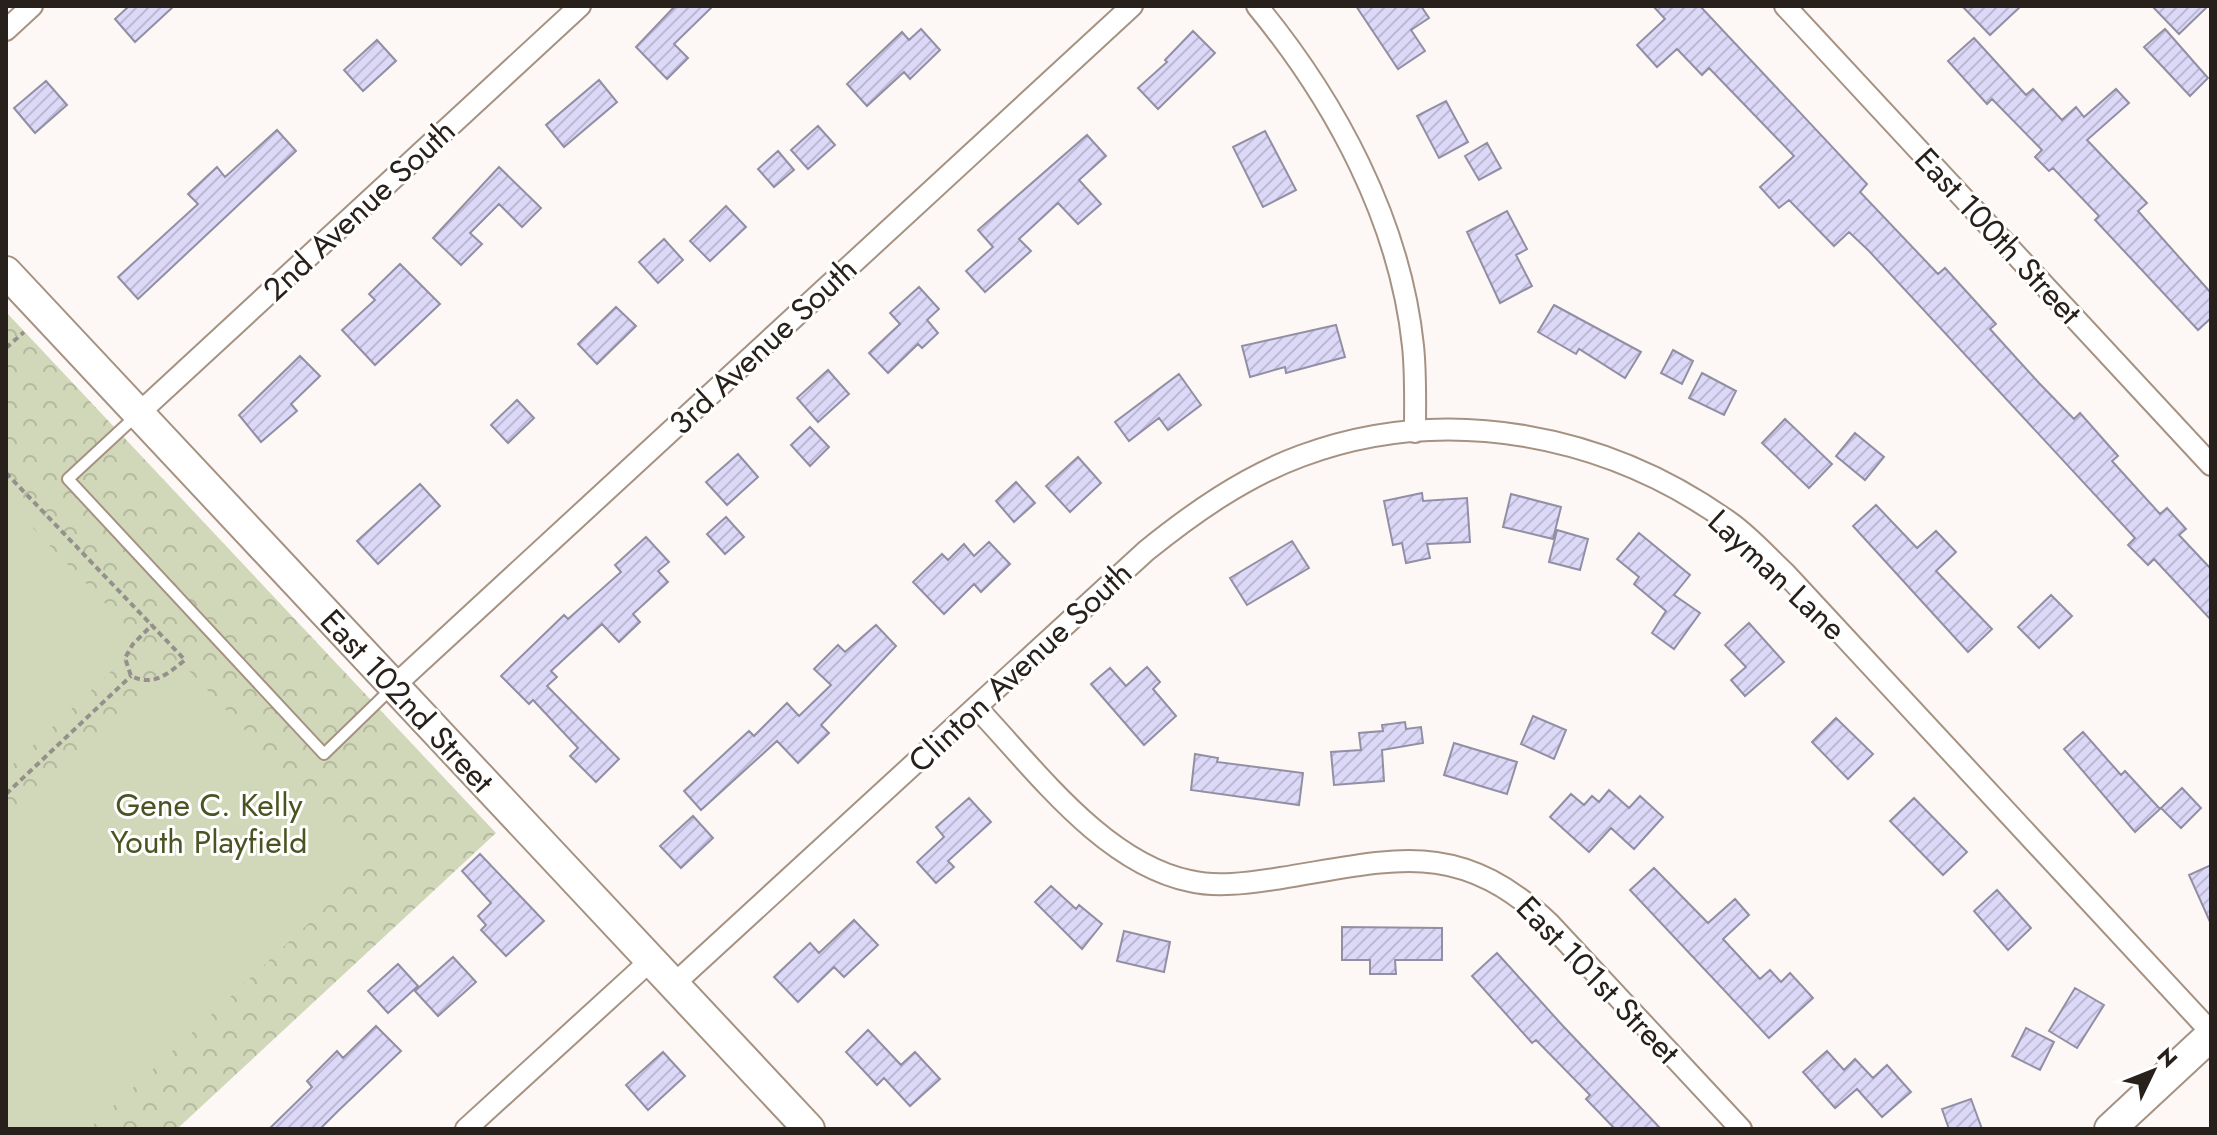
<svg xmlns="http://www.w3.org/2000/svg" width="2217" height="1135" viewBox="0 0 2217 1135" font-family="Jost,sans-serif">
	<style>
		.park { fill: url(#park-crowns) }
		.pitch { fill: #d1d8b9 }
		.building { fill: url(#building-hatch); stroke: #928fa5; stroke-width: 2 }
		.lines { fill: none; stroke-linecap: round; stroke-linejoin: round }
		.lane-casing { stroke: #a69282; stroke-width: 14 }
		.street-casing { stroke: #a69282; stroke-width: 24 }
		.secondary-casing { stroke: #a69282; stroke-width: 34 }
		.path { stroke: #96908c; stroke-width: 4; stroke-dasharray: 6 4; stroke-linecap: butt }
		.lane { stroke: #fff; stroke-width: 10 }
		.street { stroke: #fff; stroke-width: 20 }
		.secondary { stroke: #fff; stroke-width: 30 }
		.labels { text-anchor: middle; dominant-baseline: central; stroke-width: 6; stroke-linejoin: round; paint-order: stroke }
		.street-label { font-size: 32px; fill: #28211b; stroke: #fff }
		.park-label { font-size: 32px; fill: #4a5321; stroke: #fff }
	</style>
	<defs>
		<pattern id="park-crowns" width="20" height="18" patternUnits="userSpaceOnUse" patternTransform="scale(2)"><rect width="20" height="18" fill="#d1d8b9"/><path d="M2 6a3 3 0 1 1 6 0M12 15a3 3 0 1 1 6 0" fill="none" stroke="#b3b99e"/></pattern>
		<pattern id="building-hatch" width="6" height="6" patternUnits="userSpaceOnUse" patternTransform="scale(2)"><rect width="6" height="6" fill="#dcd8f8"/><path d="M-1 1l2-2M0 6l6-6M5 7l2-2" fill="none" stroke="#bdb9d4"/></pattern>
	</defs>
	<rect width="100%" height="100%" fill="#fdf8f5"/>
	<path class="park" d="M6,312L496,833L177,1129H6Z"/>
	<path class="pitch" d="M6,500L142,642L6,771Z
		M182,663L371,865L89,1129H6V828Z"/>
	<path class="building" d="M129,6H174L135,42L115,19Z
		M675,6H713L674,44L688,58L667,79L636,47Z
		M1356,6H1421L1429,18L1411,30L1425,51L1398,69Z
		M1653,6H1700L1867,184L1860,192L1938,274L1945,268L1996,324L1990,329L2039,383L2074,419L2080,413L2118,456L2112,461L2160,514L2167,508L2186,529L2179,535L2211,569V620L2154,559L2148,565L2128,545L2135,538L1869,251L1849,232L1834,246L1789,200L1779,208L1760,187L1794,156L1709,68L1702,75L1677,49L1657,67L1637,45L1665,19Z
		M1962,6H2021L1990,35Z
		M2152,6H2208L2179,34Z
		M921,29L940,50L910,79L904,72L867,106L847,84L902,32L909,40Z
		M2165,29L2208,78L2190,96L2144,47Z
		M1193,31L1215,53L1158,109L1138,88L1167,62L1165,60Z
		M1974,38L2026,95L2033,89L2062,120L2076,107L2084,117L2116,89L2129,103L2087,140L2147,203L2138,211L2211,293V318L2198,330L2095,220L2099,216L2053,168L2049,171L2035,157L2042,150L1992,99L1987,104L1948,61Z
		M377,40L396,61L363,91L344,70Z
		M599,80L617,102L564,147L546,125Z
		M46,81L67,105L35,133L14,108Z
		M1446,101L1468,142L1439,158L1417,116Z
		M818,126L835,145L808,169L791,150Z
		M277,130L296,151L138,299L118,277L198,204L188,194L217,167L225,177Z
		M1265,131L1296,190L1263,207L1233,147Z
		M1087,135L1106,156L1079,180L1101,204L1078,224L1058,203L1019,239L1031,251L985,292L966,271L993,247L978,230Z
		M1487,143L1501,168L1479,180L1465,156Z
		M778,151L794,170L774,187L758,169Z
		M499,167L541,208L522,227L499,204L470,233L482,244L461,265L433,238Z
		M726,206L746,227L710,261L690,241Z
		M1507,211L1527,249L1516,255L1532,286L1500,303L1467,232Z
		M664,239L683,260L658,283L639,262Z
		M400,264L440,304L375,365L342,330L375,300L369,294Z
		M919,287L939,309L927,320L938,333L922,348L918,344L888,373L869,353L900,324L890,313Z
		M1554,305L1641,352L1625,378L1579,349L1576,354L1538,332Z
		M616,307L636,326L597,364L578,344Z
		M1336,325L1345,357L1286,373L1285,367L1250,377L1242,346Z
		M1673,350L1693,361L1682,384L1661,373Z
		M300,356L320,376L291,404L297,411L261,442L239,415Z
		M828,370L849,394L818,422L797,398Z
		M1702,373L1736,391L1724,415L1689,398Z
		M1179,374L1201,405L1168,430L1159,418L1129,441L1115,422Z
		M517,400L534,418L508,443L491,425Z
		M1785,419L1832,464L1809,488L1762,443Z
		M810,427L829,447L810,466L791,445Z
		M1855,433L1884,457L1865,480L1836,456Z
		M738,454L758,477L727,505L706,482Z
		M1078,457L1101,483L1070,512L1046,486Z
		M1016,482L1035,503L1014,522L996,501Z
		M420,484L440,506L378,564L357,541Z
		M1422,493L1423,501L1467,498L1470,542L1427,544L1430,558L1406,563L1402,543L1393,545L1384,501Z
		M1511,494L1561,507L1553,539L1503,527Z
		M1876,505L1917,548L1936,531L1956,552L1936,571L1992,629L1968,652L1853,526Z
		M726,517L744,537L725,554L707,534Z
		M1557,530L1588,539L1580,570L1549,562Z
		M1639,533L1690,575L1674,595L1700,613L1674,649L1652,633L1666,611L1634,584L1639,577L1617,559Z
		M646,537L669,562L658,571L668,582L633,614L640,622L619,642L602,624L551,671L557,677L547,686L619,759L596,782L570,756L578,748L533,700L529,704L501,676L564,615L568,619L621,572L615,565Z
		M1292,541L1309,568L1247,605L1230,578Z
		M989,542L1010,564L981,592L974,584L944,614L913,582L942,554L948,560L964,544L974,556Z
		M2051,595L2072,616L2039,648L2018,627Z
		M1749,623L1784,662L1745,696L1731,680L1746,667L1725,645Z
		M876,625L896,646L821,725L829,733L798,763L777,741L701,810L684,791L749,731L754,736L787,703L799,716L831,685L814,669L838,645L845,652Z
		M1147,667L1160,682L1153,689L1176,716L1144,745L1091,684L1110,668L1126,686Z
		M1533,716L1566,730L1554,759L1521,744Z
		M1836,718L1873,754L1848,779L1812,742Z
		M1405,722L1406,729L1421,727L1423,743L1382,750L1384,781L1334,785L1331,752L1361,750L1359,733L1383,731L1382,725Z
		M2083,732L2121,775L2125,771L2160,809L2135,832L2064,749Z
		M1454,743L1517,762L1507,794L1444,775Z
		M1195,754L1218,758L1217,762L1303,773L1299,805L1191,790Z
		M2182,788L2201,808L2181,828L2161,808Z
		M1609,790L1629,808L1640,796L1663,817L1634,849L1611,828L1589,852L1550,817L1571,794L1584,805L1592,796L1599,802Z
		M969,798L991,822L948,861L954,867L936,883L917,862L944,837L936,827Z
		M1914,798L1967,852L1943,875L1890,821Z
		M693,816L713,838L681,868L660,846Z
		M480,854L544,921L506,956L481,930L486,925L478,916L491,903L462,871Z
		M2211,865V924L2189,875Z
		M1654,868L1708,923L1735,899L1749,915L1723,939L1760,979L1770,970L1781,982L1790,973L1813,998L1769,1038L1630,890Z
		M1051,886L1076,909L1079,905L1102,924L1082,949L1035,902Z
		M1997,890L2031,928L2008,950L1974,911Z
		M854,920L878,945L844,977L834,967L798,1002L774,977L810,943L819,953Z
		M1342,927L1442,928V960H1395L1396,974H1370V960H1342Z
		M1124,931L1170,942L1164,972L1117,961Z
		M1497,953L1563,1026L1661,1129H1615L1586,1099L1590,1095L1536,1040L1532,1043L1472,976Z
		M453,957L476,982L438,1016L415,991Z
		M398,964L418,986L388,1013L368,991Z
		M2075,988L2104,1005L2077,1048L2049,1031Z
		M376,1026L401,1051L337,1112L320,1129H269L312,1087L307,1081L337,1051L343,1058Z
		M2026,1028L2054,1042L2040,1070L2012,1056Z
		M868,1030L901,1065L915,1052L940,1079L910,1106L884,1078L877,1085L846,1052Z
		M1827,1051L1844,1070L1855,1059L1873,1078L1887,1065L1911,1092L1882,1117L1857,1089L1835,1108L1803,1072Z
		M663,1052L685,1076L648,1110L626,1085Z
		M1971,1099L1982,1129H1949L1942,1109Z"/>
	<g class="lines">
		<g class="lane-casing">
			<path id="lane" d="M137,415L68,479L324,754L392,688"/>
		</g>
		<g class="street-casing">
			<path id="street" d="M1257,6C1336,102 1400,221 1413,346C1416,374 1415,404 1415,432
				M1785,6L2211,465
				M6,30L32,6
				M138,414L580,6
				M394,686L1132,6
				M976,707C1035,769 1103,863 1190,881C1219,888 1253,882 1281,878C1394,860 1457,837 1549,923L1741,1129
				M673,985L1146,551C1193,513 1244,477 1301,456C1446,402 1608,434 1732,524C1751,538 1768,557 1785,573L2211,1032
				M466,1129L650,961"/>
		</g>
		<g class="secondary-casing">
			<path id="secondary" d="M6,272L809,1129
				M2110,1129L2211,1035"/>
		</g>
		<path class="path" d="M6,348L24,332
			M6,473L185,660C167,674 154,687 131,676L125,658L133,644L152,625
			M6,794L131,676"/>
		<use href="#lane" class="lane"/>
		<use href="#street" class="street"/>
		<use href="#secondary" class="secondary"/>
	</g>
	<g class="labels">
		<g class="street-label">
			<text transform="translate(359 210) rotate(-43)">2nd Avenue South</text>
			<text transform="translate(1998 236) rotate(47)">East 100th Street</text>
			<text transform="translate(763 346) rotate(-43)">3rd Avenue South</text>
			<text transform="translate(1777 575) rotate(43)">Layman Lane</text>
			<text transform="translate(1020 667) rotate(-43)">Clinton Avenue South</text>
			<text transform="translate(407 701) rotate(47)">East 102nd Street</text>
			<text transform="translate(1598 980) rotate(46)">East 101st Street</text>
		</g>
		<g class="park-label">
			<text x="209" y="805">Gene C. Kelly<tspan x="209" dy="37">Youth Playfield</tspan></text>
		</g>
	</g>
	<rect width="2217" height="1135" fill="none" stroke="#28211b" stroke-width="16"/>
	<g transform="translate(2153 1071) rotate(47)" stroke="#ffffff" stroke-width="6" paint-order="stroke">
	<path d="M0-6L14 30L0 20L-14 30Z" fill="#28211b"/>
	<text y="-12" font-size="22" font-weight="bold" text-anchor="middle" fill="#28211b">N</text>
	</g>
</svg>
